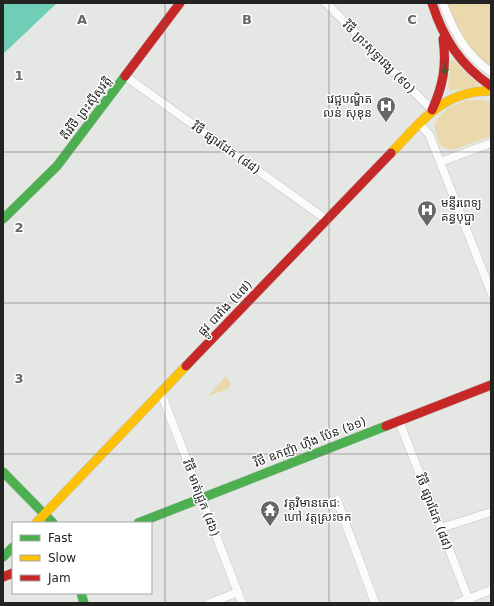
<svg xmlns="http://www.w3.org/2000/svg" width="494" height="606" viewBox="0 0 494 606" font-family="'DejaVu Sans','Noto Sans Khmer',sans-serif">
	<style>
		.green { fill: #e9d9ac }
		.water { fill: #6fceb5 }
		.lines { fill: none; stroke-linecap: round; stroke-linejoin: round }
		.street-casing { stroke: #c4c5c3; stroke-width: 9 }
		.fast-casing { stroke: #c4c5c3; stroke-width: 10 }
		.slow-casing { stroke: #c4c5c3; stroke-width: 10 }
		.jam-casing { stroke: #c4c5c3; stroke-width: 10 }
		.street { stroke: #fbfbfb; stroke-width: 8 }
		.fast { stroke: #4caf50; stroke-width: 9 }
		.slow { stroke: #ffc107; stroke-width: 9 }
		.jam { stroke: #c62828; stroke-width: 9 }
		.oneway { stroke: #335c34 }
		.grid { fill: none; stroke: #676866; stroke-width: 1; stroke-opacity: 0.55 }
		.labels { text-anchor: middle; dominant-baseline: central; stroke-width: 3; stroke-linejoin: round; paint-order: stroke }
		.street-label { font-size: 12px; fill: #232422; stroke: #fff }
		.poi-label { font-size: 12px; fill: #232422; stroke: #fff; text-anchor: start }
		.grid-label { font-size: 13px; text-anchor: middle; font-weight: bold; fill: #676866; stroke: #fff; stroke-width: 3; stroke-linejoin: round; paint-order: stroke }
	</style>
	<rect width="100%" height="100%" fill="#e5e7e4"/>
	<path class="green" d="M445,3H491V70L465,46Z
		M451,60H453L480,86L450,91L448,85Z
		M467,100H481L491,102V136L453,150L442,147L439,143L434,126L437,119L448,108Z
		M226,376L231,384L228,389L208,396Z"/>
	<path class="water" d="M3,3H57L3,54Z"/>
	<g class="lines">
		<g class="street-casing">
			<path id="street" d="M326,3L432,110
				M443,3C453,31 466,55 491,72
				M125,76L327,220
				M419,124L429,134L491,292
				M440,162L491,143
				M161,393L242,603
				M399,421L470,603
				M337,500L375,603
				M441,528L491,512
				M210,603L238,592
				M458,603L491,590"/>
		</g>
		<g class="fast-casing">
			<path id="fast" d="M3,219L57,166L125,76
				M3,472L53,523
				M138,523L386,426
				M3,557L13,547
				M81,593L84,603"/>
		</g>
		<g class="slow-casing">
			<path id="slow" d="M391,153C421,122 443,90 491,91
				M36,523L186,366"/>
		</g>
		<g class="jam-casing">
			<path id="jam" d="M432,3C443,38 460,65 491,86
				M125,76L180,3
				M432,110C443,86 447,65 443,39
				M186,366L391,153
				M386,426L491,385
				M3,577L13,573"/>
		</g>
		<use href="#street" class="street"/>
		<use href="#fast" class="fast"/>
		<use href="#slow" class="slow"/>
		<use href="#jam" class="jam"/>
	</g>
	<defs><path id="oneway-shaft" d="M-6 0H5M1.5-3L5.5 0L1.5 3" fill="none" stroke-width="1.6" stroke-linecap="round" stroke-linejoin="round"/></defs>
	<use class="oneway" href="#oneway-shaft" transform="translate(445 68) rotate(92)"/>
	<path class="grid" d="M165,3V603M329,3V603M3,152H491M3,303H491M3,454H491"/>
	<defs>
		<g id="hospital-pin" transform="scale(1)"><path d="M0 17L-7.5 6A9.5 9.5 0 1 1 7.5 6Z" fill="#676866" stroke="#fff"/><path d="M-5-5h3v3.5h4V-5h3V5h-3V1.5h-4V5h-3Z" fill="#fff"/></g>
		<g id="temple-pin" transform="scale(1)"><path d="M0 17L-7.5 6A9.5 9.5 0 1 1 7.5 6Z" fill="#676866" stroke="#fff"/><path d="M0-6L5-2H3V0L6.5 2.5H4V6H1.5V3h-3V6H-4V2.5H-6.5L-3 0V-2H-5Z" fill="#fff"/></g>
	</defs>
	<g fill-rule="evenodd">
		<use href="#hospital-pin" x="386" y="106"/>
		<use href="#hospital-pin" x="427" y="210"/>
		<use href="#temple-pin" x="270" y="510"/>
	</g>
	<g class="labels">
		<g class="street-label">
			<text transform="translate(379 57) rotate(45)">វិថី ព្រះសុទ្ធាវង្ស (៩០)</text>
			<text transform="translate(86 108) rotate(-53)">តីរវិថី ព្រះស៊ីសុវត្តិ</text>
			<text transform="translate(226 148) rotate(35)">វិថី ផ្សារដែក (៨៨)</text>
			<text transform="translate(225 308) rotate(-46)">ផ្លូវ បារាំង (៤៧)</text>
			<text transform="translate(310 442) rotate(-21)">វិថី ឧកញ៉ា ហ៊ីង ប៉ែន (៦១)</text>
			<text transform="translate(201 498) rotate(69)">វិថី មាត់ជ្រូក (៨៦)</text>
			<text transform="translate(434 512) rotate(69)">វិថី ផ្សារដែក (៨៨)</text>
		</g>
		<g class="poi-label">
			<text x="372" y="99" text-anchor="end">វេជ្ជបណ្ឌិត<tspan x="372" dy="14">លន់ សុខុន</tspan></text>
			<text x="441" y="203">មន្ទីរពេទ្យ<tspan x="441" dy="14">គន្ធបុប្ផា</tspan></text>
			<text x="284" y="503">វត្តវិមានតេជៈ<tspan x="284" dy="14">ហៅ វត្តស្រះចក</tspan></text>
		</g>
	</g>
	<g class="grid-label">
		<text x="82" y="24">A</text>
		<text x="247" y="24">B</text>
		<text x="412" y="24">C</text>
		<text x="19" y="80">1</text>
		<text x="19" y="232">2</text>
		<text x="19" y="383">3</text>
	</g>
	<rect width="494" height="606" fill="none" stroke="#232422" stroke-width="8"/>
	<rect x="12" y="522" width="140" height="72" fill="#ffffff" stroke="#a7a7a7"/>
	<rect x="20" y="535" width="20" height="6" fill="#4caf50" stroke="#a7a7a7"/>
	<text x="48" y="542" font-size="12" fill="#232422">Fast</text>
	<rect x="20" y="555" width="20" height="6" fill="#ffc107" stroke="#a7a7a7"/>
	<text x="48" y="562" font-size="12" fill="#232422">Slow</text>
	<rect x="20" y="575" width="20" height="6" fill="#c62828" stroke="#a7a7a7"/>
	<text x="48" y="582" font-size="12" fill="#232422">Jam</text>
</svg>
